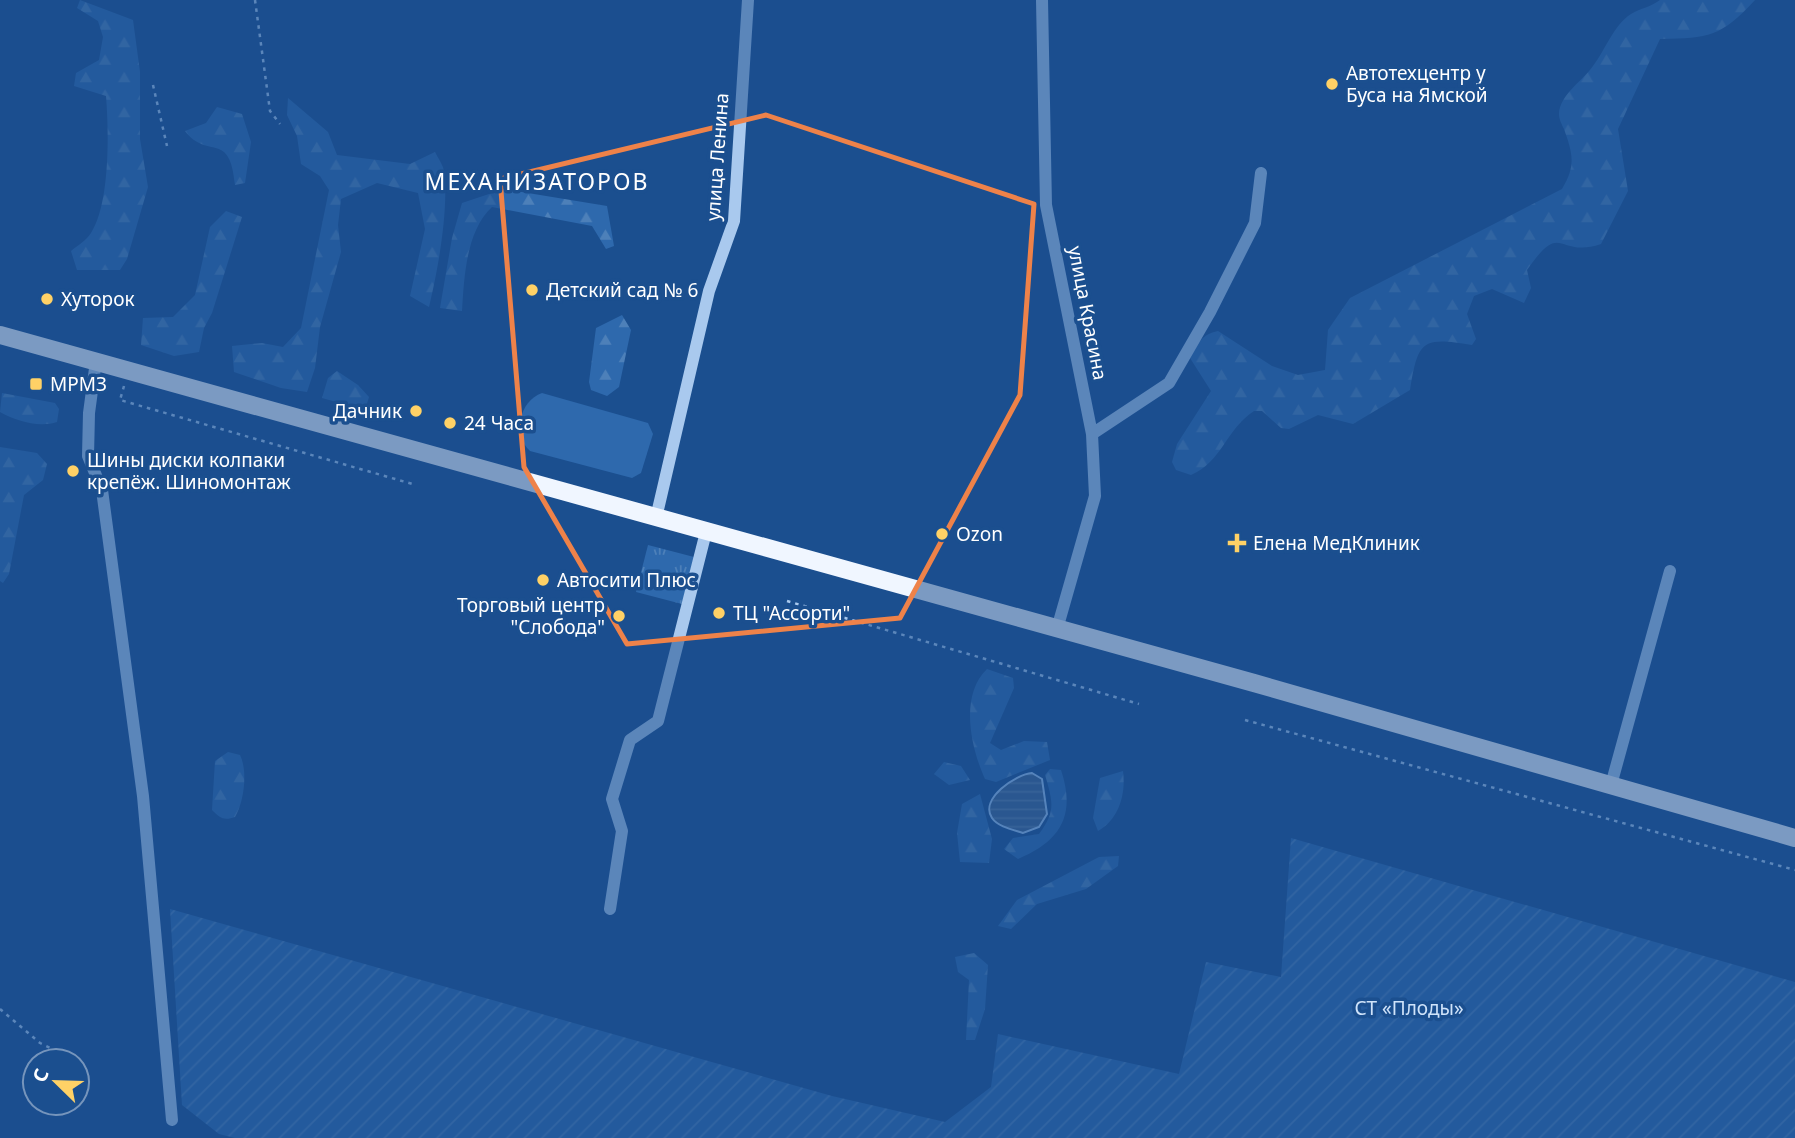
<svg xmlns="http://www.w3.org/2000/svg" width="1795" height="1138" viewBox="0 0 1795 1138" font-family="'Noto Sans',sans-serif">
	<style>
		.grass { fill: url(#grass-tufts) }
		.forest { fill: url(#forest-firs) }
		.garden { fill: url(#garden-furrows) }
		.pitch { fill: #2e69ad }
		.water { fill: url(#water-rules); stroke: #9cc4f0; stroke-width: 2 }
		.lines { fill: none; stroke-linecap: round; stroke-linejoin: round }
		.path { stroke: #a9c9ee; stroke-width: 2.5; stroke-dasharray: 3.5 5; stroke-linecap: butt }
		.minor { stroke: #a9c9ee; stroke-width: 12 }
		.major { stroke: #f0f6ff; stroke-width: 18 }
		.marked { fill: none; stroke: #ee8249; stroke-width: 5; stroke-linejoin: round }
		.poi-dot { fill: #ffd166; stroke: #1b4f8f; stroke-width: 2.5 }
		.labels { text-anchor: middle; dominant-baseline: central; stroke-width: 7; stroke-linejoin: round; paint-order: stroke }
		.poi-label { font-size: 19px; fill: #fff; stroke: #1b4f8f; text-anchor: start }
		.street-label { font-size: 19px; fill: #fff; stroke: #1b4f8f }
		.park-label { font-size: 19px; fill: #cfe3fa; stroke: #1b4f8f }
		.quarter-label { font-size: 23px; letter-spacing: 2px; fill: #fff; stroke: #1b4f8f }
	</style>
	<defs>
		<pattern id="grass-tufts" width="24" height="20" patternUnits="userSpaceOnUse" patternTransform="scale(1.75)"><rect width="24" height="20" fill="#2e69ad"/><path d="M3 7l-1-3M5 7V3M7 7l1-3M15 17l-1-3M17 17v-4M19 17l1-3" fill="none" stroke="#4d80b9"/></pattern>
		<pattern id="forest-firs" width="22" height="20" patternUnits="userSpaceOnUse" patternTransform="scale(1.75)"><rect width="22" height="20" fill="#2e69ad"/><path d="M5 1l3.5 6h-7zM16 11l3.5 6h-7z" fill="#4d80b9"/></pattern>
		<pattern id="garden-furrows" width="10" height="10" patternUnits="userSpaceOnUse" patternTransform="scale(1.75)"><rect width="10" height="10" fill="#2e69ad"/><path d="M-1 1l2-2M0 10L10 0M9 11l2-2" fill="none" stroke="#4d80b9"/></pattern>
		<pattern id="water-rules" width="6" height="5" patternUnits="userSpaceOnUse" patternTransform="scale(1.75)"><rect width="6" height="5" fill="#3c6290"/><path d="M0 2.5h6" fill="none" stroke="#597aa1"/></pattern>
	</defs>
	<rect width="100%" height="100%" fill="#1b4f8f"/>
	<path class="grass" d="M648,545L694,557L682,604L636,592Z"/>
	<path class="forest" d="M80,0L133,20L140,72V139L148,187L127,259L120,270H77L71,251C77,246 87,240 91,233C110,204 109,132 106,96L74,86L76,73L99,60L103,37L98,21L77,8Z
		M1660,0H1755C1721,37 1709,38 1660,39L1618,129L1628,191L1601,244C1556,259 1563,218 1527,270L1531,288L1524,303L1492,289L1474,296L1467,314L1476,339L1472,345C1422,337 1418,340 1410,390L1353,424L1318,415L1289,429L1281,428L1262,411H1254C1226,429 1222,462 1191,475L1176,470L1172,462L1177,444L1211,391L1190,358C1197,344 1202,334 1218,331L1272,366L1298,375L1325,370L1328,330L1350,298L1562,189C1576,166 1573,154 1564,129C1562,125 1559,119 1559,114C1560,94 1583,81 1593,66C1606,49 1613,26 1631,14C1641,8 1651,7 1660,0Z
		M288,98L328,132L337,155L410,164L435,152C438,158 443,165 444,171C449,210 438,269 429,307L410,296L425,229L418,193L377,183L341,199L338,225L341,252L320,327L315,368L307,392L281,388L234,372L232,346L262,343L283,347L301,328L329,190L320,176L301,164L297,136L287,115Z
		M217,107L242,114L251,142L245,183L235,185C230,129 208,161 185,131L206,123Z
		M504,189L607,206L614,246L606,249L592,226L492,207C466,231 464,278 462,311L440,308L452,238L462,203Z
		M226,211L242,217L212,313L204,328L199,352L174,356L141,345L143,318L173,317L195,295L210,227Z
		M622,315L631,330L619,387L607,396L591,390L589,382L596,328Z
		M337,371L358,385L369,397L365,410L322,398L328,378Z
		M2,393L55,403L59,409L57,422C39,428 16,421 0,412Z
		M0,447L37,453L47,464L43,480L24,495L9,574L3,583L0,581Z
		M987,669L1013,678L1014,688L990,743L1001,750L1024,741L1047,742L1050,760L996,782L985,779C971,748 959,696 987,669Z
		M228,752L240,755C248,771 244,802 235,817C224,821 220,818 212,810L215,761Z
		M944,762L961,766L970,780L949,785L934,774Z
		M1050,769L1061,770C1076,815 1061,841 1018,859L1004,849L1013,838L1039,834C1056,811 1053,802 1045,775Z
		M1123,771C1126,794 1119,819 1098,831L1093,818L1100,778Z
		M980,794L992,839L989,863L960,862L957,833L962,804Z
		M1119,856L1118,866L1086,889L1037,904L1011,929L998,926L1017,900L1099,857Z
		M974,953L988,965L985,1009L975,1040H966L969,980L958,972L955,957Z"/>
	<path class="garden" d="M1291,838L1795,982V1138H235L219,1134L182,1105L170,909L832,1096L945,1122L991,1087L998,1034L1179,1074L1206,962L1281,977Z"/>
	<path class="pitch" d="M542,393L648,423L653,434L641,473L632,478L530,451C512,435 519,401 542,393Z"/>
	<path class="water" d="M1032,773L1042,779L1047,814L1039,827L1023,833C1014,830 998,827 992,818C979,799 1016,774 1032,773Z"/>
	<g class="lines">
		<path class="path" d="M255,0L270,111L280,124
			M153,85L167,146
			M124,386L120,400L416,485
			M787,601L1139,704
			M1245,720L1795,870
			M0,1009L40,1043L75,1060"/>
		<path class="minor" d="M1042,0L1046,205L1092,434L1095,496L1057,629
			M96,361L89,413L88,456L102,490L143,796L172,1120
			M1092,434L1169,383L1210,312L1255,223L1261,173
			M88,456L116,464
			M656,518L709,291L734,221L748,0
			M1611,785L1670,571
			M610,909L622,831L612,799L630,740L658,721L706,532"/>
		<path class="major" d="M0,335L1254,683L1795,838"/>
	</g>
	<path d="M0 0H1795V1138H0ZM766,115L1034,204L1020,395L900,618L627,644L524,467L500,179Z" fill="#1b4f8f" fill-opacity=".55" fill-rule="evenodd"/>
	<path class="marked" d="M766,115L1034,204L1020,395L900,618L627,644L524,467L500,179Z"/>
	<g class="poi-dot">
		<circle cx="1332" cy="84" r="7"/>
		<circle cx="532" cy="290" r="7"/>
		<circle cx="47" cy="299" r="7"/>
		<rect x="29" y="377" width="14" height="14" rx="3.5"/>
		<circle cx="416" cy="411" r="7"/>
		<circle cx="450" cy="423" r="7"/>
		<circle cx="73" cy="471" r="7"/>
		<circle cx="942" cy="534" r="7"/>
		<path d="M1233.5 532.5h7v7h7v7h-7v7h-7v-7h-7v-7h7z"/>
		<circle cx="543" cy="580" r="7"/>
		<circle cx="719" cy="613" r="7"/>
		<circle cx="619" cy="616" r="7"/>
	</g>
	<g class="labels">
		<g class="poi-label">
			<text x="1346" y="73">Автотехцентр у<tspan x="1346" dy="22">Буса на Ямской</tspan></text>
			<text x="546" y="290">Детский сад № 6</text>
			<text x="61" y="299">Хуторок</text>
			<text x="50" y="384">МРМЗ</text>
			<text x="402" y="411" text-anchor="end">Дачник</text>
			<text x="464" y="423">24 Часа</text>
			<text x="87" y="460">Шины диски колпаки<tspan x="87" dy="22">крепёж. Шиномонтаж</tspan></text>
			<text x="956" y="534">Ozon</text>
			<text x="1253" y="543">Елена МедКлиник</text>
			<text x="557" y="580">Автосити Плюс</text>
			<text x="605" y="605" text-anchor="end">Торговый центр<tspan x="605" dy="22">"Слобода"</tspan></text>
			<text x="733" y="613">ТЦ "Ассорти"</text>
		</g>
		<g class="street-label">
			<text transform="translate(717 157) rotate(-86)">улица Ленина</text>
			<text transform="translate(1088 313) rotate(79)">улица Красина</text>
		</g>
		<g class="park-label">
			<text x="1409" y="1008">СТ «Плоды»</text>
		</g>
		<g class="quarter-label">
			<text x="537" y="181">МЕХАНИЗАТОРОВ</text>
		</g>
	</g>
	<g transform="translate(56 1082) rotate(293)"><circle r="33" fill="#1b4f8f" stroke="#7695bc" stroke-width="2"/>
	<path d="M0-5L12 26L0 18L-12 26Z" fill="#ffd166"/>
	<text y="-10" font-size="19" font-weight="bold" text-anchor="middle" fill="#ffffff">С</text>
	</g>
</svg>
